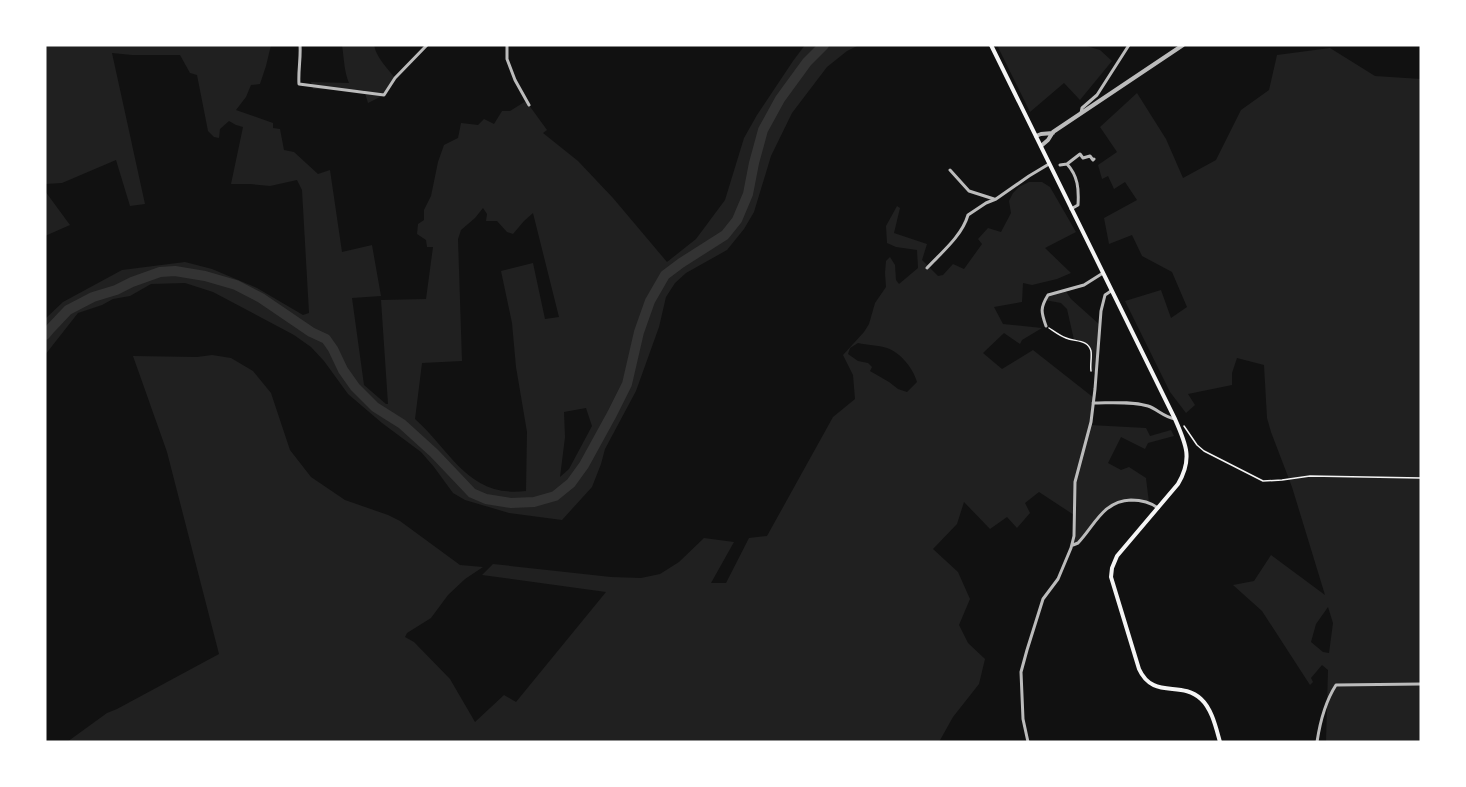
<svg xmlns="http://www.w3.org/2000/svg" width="1466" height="787" viewBox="0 0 1466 787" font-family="'Source Serif 4',serif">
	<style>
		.green { fill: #202020; fill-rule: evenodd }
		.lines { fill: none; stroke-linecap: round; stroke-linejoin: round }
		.river { stroke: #333; stroke-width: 10 }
		.path { stroke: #f5f5f5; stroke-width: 1.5 }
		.minor { stroke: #bcbcbc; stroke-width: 3 }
		.tertiary { stroke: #bcbcbc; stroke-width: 4 }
		.secondary { stroke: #f5f5f5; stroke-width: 4 }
	</style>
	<rect width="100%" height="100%" fill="#111"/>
	<path class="green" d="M45,45H271L266,66L260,84L251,85L246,97L236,110L273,123V128L280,129L284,150L294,152L318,174L330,170L342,252L372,245L381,296L352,298L364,385L386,404H388L381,300L426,299L433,247H427L426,240L417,234L418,224L424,220V210L431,196L438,162L444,145L458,138L461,123L478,125L484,119L494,124L502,111H510L526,101L547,130L543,133L578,161L613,198L667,262L696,239L725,200L744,138L757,115L793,61L805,45H859L847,51L827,67L792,113L771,156L754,212L744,229L727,250L686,273L675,283L666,297L659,327L636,391L605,449L601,464L592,487L562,520L509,513L465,500L453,493L434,467L421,452L382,423L348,394L324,361L311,347L294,335L213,292L185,283L151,284L130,296L113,299L102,305L78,313L45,355V319L63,302L122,270L185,262L212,269L257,288L303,315L309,313L302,190L297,180L270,186L250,184H231L243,127L236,125L229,121L220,129L219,138L214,137L208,131L197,75L190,73L180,55H132L112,53L145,204L130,206L116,160L62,183L45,184ZM483,208L487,214L486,221H497L507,232L513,234L524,221L533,213L559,317L545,319L533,263L501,271L512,323L516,367L527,432L526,491C468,498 452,452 415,419L422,363L462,361L458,239L461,230L475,218ZM586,408L592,426L569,469L560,477L565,437L564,412Z
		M342,45H374C376,57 387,68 395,78L384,95L368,103L364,90L313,89L311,82L349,83C344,71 344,58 342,45Z
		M997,45H1083L1100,50L1112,61L1080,100L1064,83L1030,112Z
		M1330,48L1375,76L1421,79V742H1326L1328,670L1322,665L1311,678L1313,682L1310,685L1262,611L1233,585L1254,581L1271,555L1325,595L1292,487L1271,432L1267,418L1264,365L1237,358L1232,373V385L1188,394L1195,405L1186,413L1170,392L1125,301L1161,290L1171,318L1187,307L1172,272L1142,256L1132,235L1109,244L1104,218L1137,200L1125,182L1114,189L1108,176L1102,179L1098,165L1117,152L1100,127L1137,93L1166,139L1183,178L1216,160L1241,110L1269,90L1277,55ZM1328,607L1333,623L1329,653L1323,652L1311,642L1316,624Z
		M1029,182H1042L1050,187L1076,232L1045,248L1071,273L1057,279L1032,285L1023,283L1022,302L994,307L1003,324L1042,328L1022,340L1020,344L1004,333L983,353L1002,369L1033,350L1094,398L1090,425L1146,428L1150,436L1171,430L1174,436L1148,443L1145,449L1121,437L1108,463L1121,470L1129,467L1146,478L1149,503L1125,500L1103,511L1078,543L1072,545L1074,536V515L1039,492L1025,503L1030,513L1017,528L1007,517L990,529L964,502L957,524L933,549L958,572L970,599L959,625L968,643L985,659L979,684L953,717L939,742H67L107,713L117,709L219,654L167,452L133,356L197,357L212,355L231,358L253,371L271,393L290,450L311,477L345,500L388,515L400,521L460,565L483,567L465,579L448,595L431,618L407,633L405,637L414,642L450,679L475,722L504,695L516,702L606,592L482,575L493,564L611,577L641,578L660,574L679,562L704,538L734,542L711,583H726L749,538L767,536L833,417L855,399L853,375L843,355L864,332L869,324L875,303L886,287L885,273L886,261L890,257L895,265L896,280L899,284L918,268L917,250L896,247L887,243L886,226L897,206L900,208L894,233L927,244L922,260L938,276L943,275L953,264L964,269L982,244L978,239L988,228L1001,232L1011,213L1009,201L1013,193L1019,187ZM858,343C867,345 878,345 887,348C901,353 913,368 917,382L907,392L898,389L889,382L870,371L872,367L868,363L858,361L848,354L850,348Z
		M45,191L70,225L45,236Z
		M1065,290L1071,299L1100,325L1096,374L1091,370C1089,354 1096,343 1074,340L1067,309L1061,303L1045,300L1048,295Z"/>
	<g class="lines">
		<path class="river" d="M45,335L50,329L68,310L93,297L116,290L132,282L160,272L175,271L205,276L236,285L261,298L311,332L326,339L333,349L343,370L355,387L375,407L402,424L434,453L472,493L486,499L511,503L534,502L555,496L571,483L584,465L612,414L627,384L639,332L650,301L665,275L681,263L725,235L737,220L748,194L754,163L763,130L780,99L807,62L824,45"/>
		<path class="path" d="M1049,328C1055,332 1060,336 1066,338C1075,342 1088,339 1091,351C1092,357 1090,365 1091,371
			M1184,426L1197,445L1204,451L1263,481L1282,480L1310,476L1421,478"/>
		<path class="minor" d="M300,45C301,58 298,71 299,84L384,95L395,78L427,45
			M507,45V59L515,80L529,105
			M1081,113L1082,108L1097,95L1129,45
			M1067,164L1080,154L1083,158L1090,156L1093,160L1094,159
			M1060,165L1067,164C1078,176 1079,189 1078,205L1071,209
			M950,170L969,191L994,199
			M927,268C941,253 962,236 968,215L986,203L996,199L1029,176L1049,164
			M1046,326C1041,312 1040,308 1048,295L1084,285L1103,273
			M1093,403C1111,403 1130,401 1148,406C1157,409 1164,417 1175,419
			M1073,545L1078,543C1095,525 1103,501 1131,500C1141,500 1150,502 1158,508
			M1028,742L1023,719L1021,672L1027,650L1043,599L1058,579L1071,548L1074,536L1075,482L1091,422L1095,389L1101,311L1105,295L1111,291
			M1317,742C1320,722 1325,702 1336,685L1421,684"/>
		<path class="tertiary" d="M1036,136L1041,134L1053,133
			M1041,146L1048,140L1053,132L1183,45"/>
		<path class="secondary" d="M991,45L1175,419C1186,444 1193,459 1178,484L1117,556L1112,568L1111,577L1139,669C1153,700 1181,680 1201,699C1212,709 1216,728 1220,742"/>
	</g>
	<rect width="1466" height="787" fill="none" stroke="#ffffff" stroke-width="93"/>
</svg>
